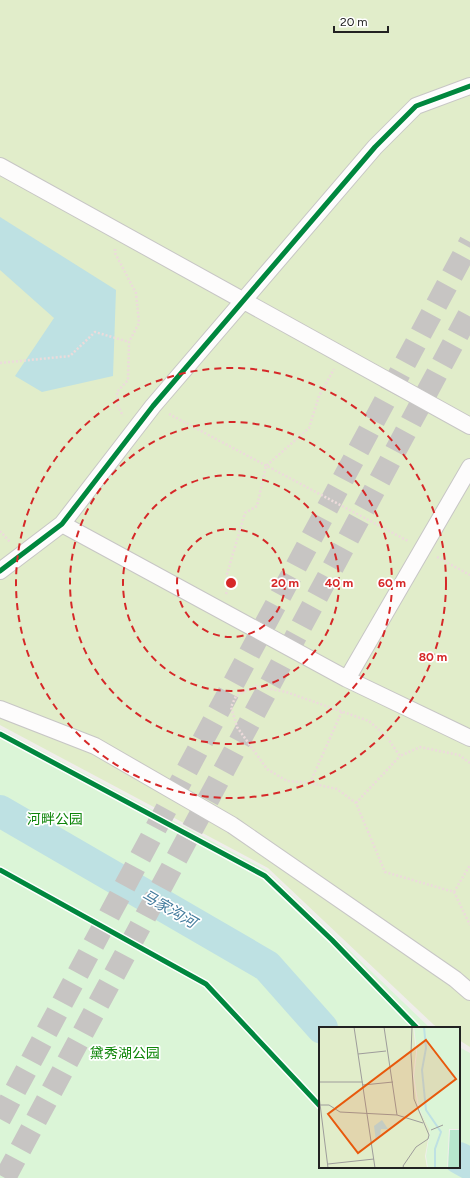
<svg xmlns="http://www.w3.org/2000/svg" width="470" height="1178" viewBox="0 0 470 1178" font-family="Figtree,'Noto Sans SC',sans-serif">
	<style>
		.grass { fill: #e1edca }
		.park { fill: #dbf5d7 }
		.water { fill: #bee1e3 }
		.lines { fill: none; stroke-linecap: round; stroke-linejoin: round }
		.river { stroke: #bee1e3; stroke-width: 32 }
		.primary-tunnel { stroke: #c7c5c3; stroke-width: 22; stroke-dasharray: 22 11; stroke-linecap: butt }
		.street-casing { stroke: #c7c6c5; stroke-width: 18 }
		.path { stroke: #ecdbdb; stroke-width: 2.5; stroke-dasharray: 2 2; stroke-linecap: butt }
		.street { stroke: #fdfcfc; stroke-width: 16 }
		.cycleway-casing { stroke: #fff; stroke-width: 8 }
		.cycleway { stroke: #00873e; stroke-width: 5 }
		.ring { fill: none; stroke: #d62828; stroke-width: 2; stroke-dasharray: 7 5 }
		.labels { text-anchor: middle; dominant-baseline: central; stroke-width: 3.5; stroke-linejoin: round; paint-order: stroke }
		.park-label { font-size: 14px; fill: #0f860a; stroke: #fff }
		.water-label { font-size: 15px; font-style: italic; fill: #427b9c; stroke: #fff }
		.inset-river { fill: none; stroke: #bee1e3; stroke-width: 2 }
		.inset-road { fill: none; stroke: #9e9c9b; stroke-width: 1 }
		.view { fill: #e8590c; fill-opacity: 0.15; stroke: #e8590c; stroke-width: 2 }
		.inset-edge { fill: none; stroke: #222; stroke-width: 2 }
		.centre { fill: #d62828; stroke: #fff; stroke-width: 2 }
		.ring-label { font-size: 12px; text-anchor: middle; font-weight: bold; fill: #d62828; stroke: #fff; stroke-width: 3.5; stroke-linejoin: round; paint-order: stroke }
	</style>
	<rect width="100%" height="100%" fill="#f0eeeb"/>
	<path class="grass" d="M0,0H470V1047L459,1040V1028H439L434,1025L268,868L0,725Z"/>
	<path class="park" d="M0,729L266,870L430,1028H320V1167H459V1047L470,1053V1178H0Z"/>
	<path class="water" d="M0,217L116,290L113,376L42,392L15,376L54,318L0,270Z"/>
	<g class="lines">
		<path class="river" d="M0,811L267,966L322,1028
			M459,1158L470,1164"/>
		<path class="primary-tunnel" d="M0,1119L470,242
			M5,1178L470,312"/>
		<g class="street-casing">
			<path id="street" d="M0,166L470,426
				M62,524L347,679L470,738
				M0,571L62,524L153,406L375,147L416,106L470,86
				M347,679L470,467
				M0,709L95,746L232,825L455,979L470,992"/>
		</g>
		<path class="path" d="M115,249V253L136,293L139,323L129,342L128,380L117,392L118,406L123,416
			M0,363L70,356L95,332L129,342
			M169,414L408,541
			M0,531L10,542
			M437,557L470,575
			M226,594L229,585L227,574L245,513L257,506L266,466L309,428L319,396L334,369
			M470,763L459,755L420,747L400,756L386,736L369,721L286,692L256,686L236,696L231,707L237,727L267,769L287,781L310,783L337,789L356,803L385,872L454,892L470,925
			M310,783L342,711
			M356,803L400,756
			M454,892L470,865"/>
		<use href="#street" class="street"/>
		<g class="cycleway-casing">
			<path id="cycleway" d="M0,571L62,524L153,406L375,147L416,106L470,86
				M0,734L265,876L332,940L417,1028
				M0,870L206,984L320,1106"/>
		</g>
		<use href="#cycleway" class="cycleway"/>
	</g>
	<g class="ring">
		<circle cx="231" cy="583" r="54"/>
		<circle cx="231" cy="583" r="108"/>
		<circle cx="231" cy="583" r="161"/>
		<circle cx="231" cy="583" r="215"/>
	</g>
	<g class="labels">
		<g class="park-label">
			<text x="55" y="819">河畔公园</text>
			<text x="125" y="1053">黛秀湖公园</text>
		</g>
		<g class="water-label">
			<text transform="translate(169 909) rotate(30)">马家沟河</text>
		</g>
	</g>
	<g transform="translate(319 1027)">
		<rect width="141" height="141" fill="#f0eeeb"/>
		<path d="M0,0H94L97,25L94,49L99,81L111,102L106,129L108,141H0Z" fill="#e1edca"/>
		<path d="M95,0H141V102H130L128,141H109L107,129L111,104L100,81L95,49L98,25Z" fill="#dbf5d7"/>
		<path d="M131,103H141V141H129Z" fill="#b6e7cc"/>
		<path d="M63,93L69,102H62L61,110L57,114L55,99Z" fill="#bee1e3"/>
		<path class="inset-river" d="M105,0L107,21L103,43L107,83L122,105L116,122V141"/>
		<path class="inset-road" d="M35,0L56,141M65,0L78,88M39,27L67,24M0,55H44M44,58L74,55M0,69L9,141M1,78H10L21,85L78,88L104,96M112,103L124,98M9,137L55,132M85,141L84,139L97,120L109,112L110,108L95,72L92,27L93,0"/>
		<path class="view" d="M107,13L137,52L39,126L9,87Z"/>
		<rect width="141" height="141" class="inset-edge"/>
	</g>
	<circle cx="231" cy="583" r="6" class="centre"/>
	<g class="ring-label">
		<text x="285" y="587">20 m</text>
		<text x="339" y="587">40 m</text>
		<text x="392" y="587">60 m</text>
		<text x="433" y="661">80 m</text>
	</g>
	<path d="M334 26v6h54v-6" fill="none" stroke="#222222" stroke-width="2"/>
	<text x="340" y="26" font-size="12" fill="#222222" stroke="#ffffff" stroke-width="3" paint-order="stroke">20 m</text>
</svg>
